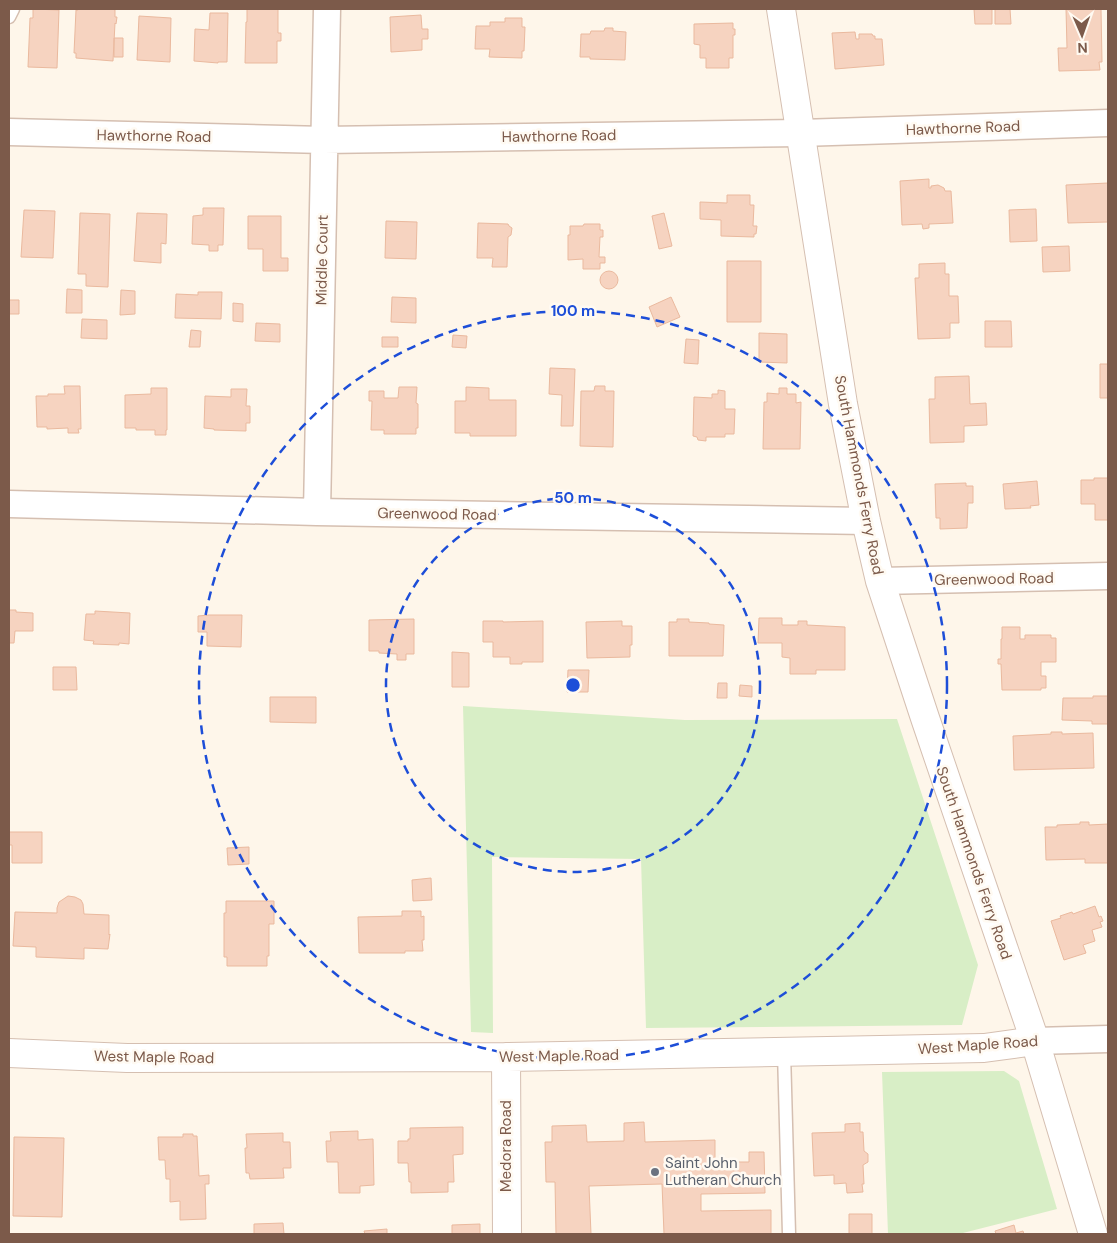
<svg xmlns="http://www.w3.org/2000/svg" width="1117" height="1243" viewBox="0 0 1117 1243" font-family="'DM Sans',sans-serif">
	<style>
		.green { fill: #d8eec6 }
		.building { fill: #f6d3c0; stroke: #eab99e }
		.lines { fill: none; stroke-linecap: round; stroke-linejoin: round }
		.service-casing { stroke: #d5bfb1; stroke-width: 15 }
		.minor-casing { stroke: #d5bfb1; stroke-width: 29 }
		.tertiary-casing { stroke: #d5bfb1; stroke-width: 30 }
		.service { stroke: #fff; stroke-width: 12 }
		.minor { stroke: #fff; stroke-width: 26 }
		.tertiary { stroke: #fff; stroke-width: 28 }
		.ring { fill: none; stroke: #1d4ed8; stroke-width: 2.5; stroke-dasharray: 9 6 }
		.worship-dot { fill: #6b7280; stroke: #fffaf2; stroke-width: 2 }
		.labels { text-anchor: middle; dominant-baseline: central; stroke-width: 5; stroke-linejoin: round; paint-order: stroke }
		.street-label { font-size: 15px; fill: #7c5a4a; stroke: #fffaf2 }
		.worship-label { font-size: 15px; fill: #5b616d; stroke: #fffaf2; text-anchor: start }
		.centre { fill: #1d4ed8; stroke: #fffaf2; stroke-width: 2.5 }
		.ring-label { font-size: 15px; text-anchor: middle; font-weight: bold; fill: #1d4ed8; stroke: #fffaf2; stroke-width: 5; stroke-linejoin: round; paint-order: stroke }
	</style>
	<rect width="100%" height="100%" fill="#fef6ea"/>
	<path class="green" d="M463,706L685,720L897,719L978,965L962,1025L646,1028L641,859L492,857L493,1033L471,1032Z
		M1004,1071L1019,1081L1057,1209L959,1234H888L882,1072Z"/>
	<path class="building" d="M33,9L59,10L57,68L28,67L30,18H33Z
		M78,9H113L115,10V17H117L116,24L115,23L113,61L76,58V53H74L76,10H78Z
		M247,9H278V33H281V41H277V63H245L246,22H247Z
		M974,9H992V24H975Z
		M995,9H1010L1011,24H995Z
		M1066,9H1101L1102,62H1099L1100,70L1059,71L1058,48H1067Z
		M210,13H228L227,62H218V63L194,61L195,29L209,30Z
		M421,15L422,29H428V39H422V50L391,52L390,17Z
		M139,16L171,18L170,62L137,60Z
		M505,18H522V27H525L524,51H522V58L489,57L490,49H475L476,26H490V22H505Z
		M733,23V29H735V35H733V58H729V68H706V58H700V45L694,44V24Z
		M605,28H613V31L626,32L625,60L590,59V57H580L581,34H590L591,31H604Z
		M855,32L856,39H859V34H872L873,36H875V39H882L884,65L835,69L832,33Z
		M114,38H123V57H114Z
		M929,179V188H931V186L938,185L944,188L945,191H951L953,223L929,224V228L923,229L922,224L902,225L900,181Z
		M1108,183V222L1068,223L1066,185Z
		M727,195H750V205H754L753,226H757L756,234H754V237L721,236V220L700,219V202L727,203Z
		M203,208H224L223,245H218V251H209V245L192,244L193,216L203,215Z
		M1036,209L1037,241L1010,242L1009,210Z
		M24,210L55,211L53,258L21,257Z
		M80,213L110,214L108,287L86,286V274H78Z
		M137,213L167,214L166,244L161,243V263L134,261Z
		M664,213L672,246L659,249L652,216Z
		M248,216H281V258H288V271H263V249H248Z
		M386,221L417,222L416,259L385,258Z
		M478,223L508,224L509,226L512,228L511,235L508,237L507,267H492L493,258H477Z
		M584,224H600V230H603V237H600L599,257H605V263H600V269H583V259L568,260V235H570V226H583Z
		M1069,246L1070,271L1043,272L1042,247Z
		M727,261H761V322H727Z
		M945,263V274H949V296H958L959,323H950V338L918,339L915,278H919V264Z
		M600 280a9 9 0 1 1 18 0a9 9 0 1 1-18 0Z
		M67,289L82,290V313H66Z
		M121,290L135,291V314L120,315Z
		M198,292H222L221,319L175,318L176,294L198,295Z
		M392,297L416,298V323L391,322Z
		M671,297L680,317L657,327L649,307Z
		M9,300H19V314H9Z
		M233,303L243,304V322L233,321Z
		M82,319L107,320V339L81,338Z
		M985,321H1011L1012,347H985Z
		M256,323L280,324V342L255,341Z
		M191,330L201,331L200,347H189Z
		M759,333L787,334V363L759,362Z
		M453,335L467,336L466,348L452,347Z
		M382,337H398V347H382Z
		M686,339L699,340L698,364L684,363Z
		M1100,364H1108V398H1100Z
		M550,368L575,369L573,426H561L562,395L549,394Z
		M969,376L970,404L986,403L987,425L964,426V442L930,443L929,399H935V377Z
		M64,386H80L81,429H78L79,433H68V428L47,429V427H37L36,396H48V394H65Z
		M595,386H605V391H614L613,447L580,446L581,391H594Z
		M399,387H417L416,403L418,404V428H416V434H384V430H371L372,401H369V391H384V398H398Z
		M466,387L489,388V400H516V436H470V433H455V401H466Z
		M151,388H167V430H166V435H155V430H136V428H125V395L151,394Z
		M779,388H787V394H796V403L801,402L800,449H763L764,402H767V393L779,394Z
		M231,389H247L246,406H250V423H246V431L214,430V429L204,428L205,396L231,397Z
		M718,390L725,391V409H735L734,434H725V437H706V441L698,440L697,437L693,436L694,397L712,398V394H718Z
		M1094,478H1108V520H1095V504H1081V480H1094Z
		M1037,481L1039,505L1030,506L1031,508L1005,509L1003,484Z
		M966,483V486H973V503H968L967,528L940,529V518H936L935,484Z
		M9,610H16V612L33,613V631H15L14,643H9Z
		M95,611L130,613L129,644L119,643V645L93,644L94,641L84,640L86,614H95Z
		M209,615H242L241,647L207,646V632H198V616Z
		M759,618H782V625H798V621H807V625L845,627V670H816V674H790V658L782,657V643H758Z
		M414,619V654H406V660H397V654L379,653V651H369V620Z
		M677,619H689V622L709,623V624L724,625L723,656H669V622H677Z
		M483,621H503V622L543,621V662H522V664H510V657H493V642H483Z
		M622,621V626H632V645H630V657L587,658L586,622Z
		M1002,627H1020V639H1025V635H1051V638H1056V662H1041V676H1046V688H1041V690H1002L1001,664H998V659H1001V639H1002Z
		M452,652L469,653V687H452Z
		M53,667H76L77,690H53Z
		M568,670H589L588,692H567Z
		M718,683H727V698H717Z
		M740,685L752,686V697L739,696Z
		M1093,696H1108V724H1092V721L1062,720L1063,698H1093Z
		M270,697H316V723L270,722Z
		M1051,732H1062V734L1093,733L1094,768L1014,770L1013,736L1051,734Z
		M1080,822H1089V825L1108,824V863H1085V859L1046,860L1045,827H1057V825L1080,824Z
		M9,832H42V863H12V845H9Z
		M249,847V864L228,865L227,848Z
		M431,878L432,900L413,901L412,880Z
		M68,896L75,897L81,900L83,904L84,914L109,915V935L110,934L108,949L84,948V959L36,957V947L13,946L15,912L57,913V908L59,902Z
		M226,901H274V924H269V956H267V966H227V957H224V913H226Z
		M1095,906L1099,917L1101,916L1103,921L1100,922L1102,927L1092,930L1095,941L1083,945L1086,953L1064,960L1051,921L1061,918L1060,916L1072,912L1073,914Z
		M402,911H421V917L424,916V940H422L423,951H405V953H359L358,917L402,916Z
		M644,1122L645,1142L715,1140V1162H749V1152H764L765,1193L701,1194V1211L771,1210V1234H664L662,1184L589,1186L591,1234H556L555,1182H546L545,1142H552V1126L586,1125L587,1142L624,1141V1123Z
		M860,1123V1132H863L864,1151L868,1154V1162L863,1165L864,1184H862L863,1192L847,1193L846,1183L834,1184V1175L814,1176L812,1133L845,1132V1124Z
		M463,1127V1154L453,1155L454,1182H448V1192L411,1193V1182H409L408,1163H398V1141H408V1139H410V1128Z
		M358,1131V1140L373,1139L374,1185L360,1186V1193H339L338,1162H327L326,1141H331L330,1132Z
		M283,1133V1142H290L291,1168H283L284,1178L250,1179L249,1173H246L245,1148H247L246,1134Z
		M183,1134H193V1136H197L199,1176L209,1175V1184H205L206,1219L180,1220V1201L170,1202V1179H166L165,1160H159L158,1137H183Z
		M14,1137L64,1138L62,1217L13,1216Z
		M849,1214H872V1234H849Z
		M283,1223L284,1234H254V1224Z
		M480,1224V1234H452V1225Z
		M1014,1225L1016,1233L1023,1231L1024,1234H996L995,1231Z
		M387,1229V1234H365L364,1231Z"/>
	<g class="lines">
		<g class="service-casing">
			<path id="service" d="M9,17L13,9
				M784,1052L789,1234"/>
		</g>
		<g class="minor-casing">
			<path id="minor" d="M9,132L324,140L801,133L1108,123
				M9,504L317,512L866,521
				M317,512L327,9
				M880,581L1108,576
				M1035,1041L1108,1039"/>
		</g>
		<g class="tertiary-casing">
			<path id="tertiary" d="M781,9L843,404L866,521L880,581L925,718L1035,1041L1093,1234
				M9,1053L127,1058L506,1057L984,1048L1035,1041
				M506,1057L507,1234"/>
		</g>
		<use href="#service" class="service"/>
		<use href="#minor" class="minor"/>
		<use href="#tertiary" class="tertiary"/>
	</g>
	<g class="ring">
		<circle cx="573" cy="685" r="187"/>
		<circle cx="573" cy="685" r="374"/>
	</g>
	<circle class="worship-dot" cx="655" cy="1172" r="5"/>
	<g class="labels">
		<g class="street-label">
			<text transform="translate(963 128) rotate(-2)">Hawthorne Road</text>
			<text transform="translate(154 136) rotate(1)">Hawthorne Road</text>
			<text transform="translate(559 136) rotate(-1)">Hawthorne Road</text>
			<text transform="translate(322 260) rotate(-89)">Middle Court</text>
			<text transform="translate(859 475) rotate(79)">South Hammonds Ferry Road</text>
			<text transform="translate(437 514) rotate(1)">Greenwood Road</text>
			<text transform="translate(994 579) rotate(-1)">Greenwood Road</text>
			<text transform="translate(974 863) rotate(71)">South Hammonds Ferry Road</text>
			<text transform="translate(978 1045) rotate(-4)">West Maple Road</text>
			<text transform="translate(559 1056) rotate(-1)">West Maple Road</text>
			<text transform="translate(154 1057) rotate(1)">West Maple Road</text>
			<text transform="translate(506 1146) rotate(-90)">Medora Road</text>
		</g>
		<g class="worship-label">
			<text x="665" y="1163">Saint John<tspan x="665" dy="17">Lutheran Church</tspan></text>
		</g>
	</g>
	<circle cx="573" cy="685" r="8" class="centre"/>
	<g class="ring-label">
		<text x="573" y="316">100 m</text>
		<text x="573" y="503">50 m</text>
	</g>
	<rect width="1117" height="1243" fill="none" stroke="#7c5a4a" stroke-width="20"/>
	<g transform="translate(1082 35) rotate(178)" stroke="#fffaf2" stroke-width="4" paint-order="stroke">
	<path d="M0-4L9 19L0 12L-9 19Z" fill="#7c5a4a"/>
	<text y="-8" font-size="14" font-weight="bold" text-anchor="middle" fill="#7c5a4a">N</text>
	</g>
</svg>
